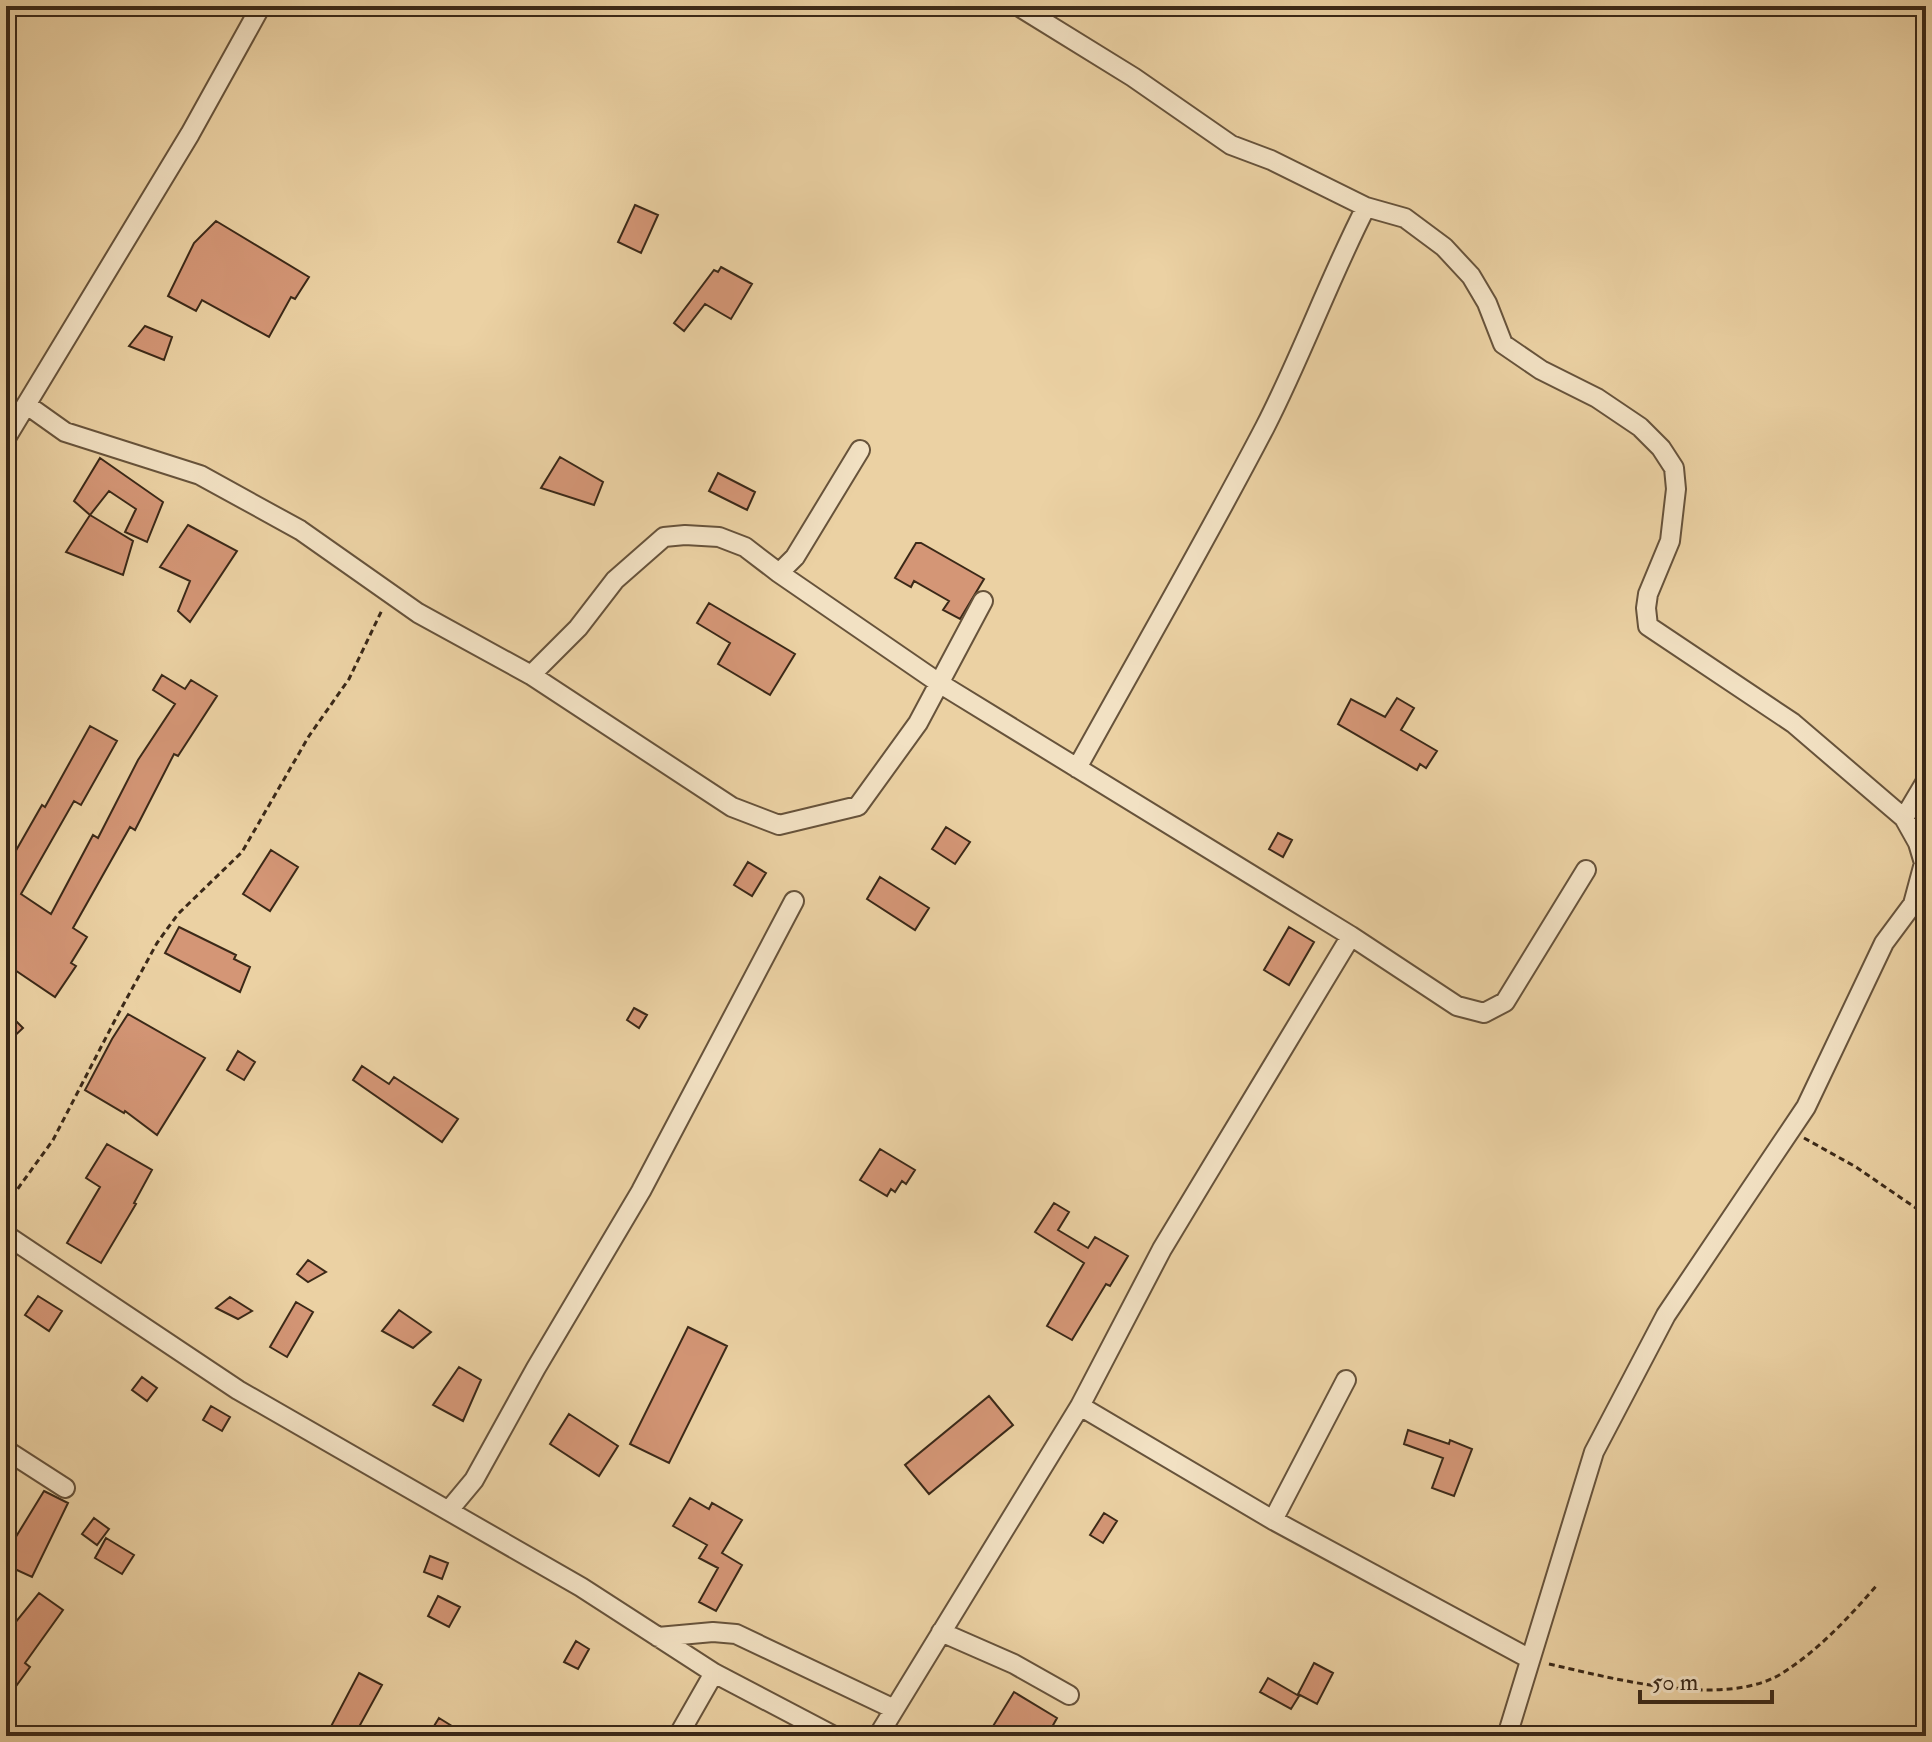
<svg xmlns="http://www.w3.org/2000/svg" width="1932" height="1742" viewBox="0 0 1932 1742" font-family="'IM FELL Double Pica',serif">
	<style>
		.building { fill: #d49676; stroke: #3b2918; stroke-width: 2 }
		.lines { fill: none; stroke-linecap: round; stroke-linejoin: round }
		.minor-casing { stroke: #67533b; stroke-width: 22 }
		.path { stroke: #3b2918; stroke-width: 3; stroke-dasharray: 6 4; stroke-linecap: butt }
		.minor { stroke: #f2e1c3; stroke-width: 18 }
	</style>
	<rect width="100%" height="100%" fill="#ebd1a3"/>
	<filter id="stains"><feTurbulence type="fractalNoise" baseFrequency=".0025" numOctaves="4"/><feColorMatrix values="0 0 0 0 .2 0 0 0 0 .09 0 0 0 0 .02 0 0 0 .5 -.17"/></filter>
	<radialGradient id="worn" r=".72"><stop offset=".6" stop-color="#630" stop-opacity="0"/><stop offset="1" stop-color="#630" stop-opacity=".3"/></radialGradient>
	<path class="building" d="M635,205L658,215L641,253L618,242Z
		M216,221L309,277L295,299L291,297L269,337L202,300L196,311L168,296L194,243Z
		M721,267L752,284L731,319L705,304L684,331L674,323L714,270L718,272Z
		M145,326L172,337L164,360L129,346Z
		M560,457L603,482L594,505L541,488Z
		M100,458L163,502L147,542L125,532L136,509L109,491L90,515L74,501Z
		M718,473L755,492L747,510L709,491Z
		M90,515L133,541L123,575L66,552Z
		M188,525L237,551L190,622L178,611L190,581L160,567Z
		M916,543H921L984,579L960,619L943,610L949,601L914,581L911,587L895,578Z
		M709,603L795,654L770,695L718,664L730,643L697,623Z
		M162,675L185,689L191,680L217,696L178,756L174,754L135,830L130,827L73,928L87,937L71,963L76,966L55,997L6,964V868L42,805L45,807L90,726L117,741L81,805L74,801L21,894L51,914L93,835L98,838L138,760L175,704L153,690Z
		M1397,698L1414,708L1401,730L1437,751L1426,768L1420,764L1417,770L1338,724L1351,699L1385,717Z
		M946,827L970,842L955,864L932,849Z
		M1278,833L1292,840L1283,857L1269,849Z
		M271,850L298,867L270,911L243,894Z
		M748,862L766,873L752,896L734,885Z
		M880,877L929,908L915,930L867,899Z
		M179,927L236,955L234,959L250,967L240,992L165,953Z
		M1289,927L1314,942L1289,985L1264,970Z
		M634,1008L647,1015L639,1028L627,1020Z
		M6,1011L23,1028L6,1044Z
		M128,1014L205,1058L157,1135L125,1111L124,1113L85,1090L112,1039Z
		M238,1051L255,1062L244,1080L227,1070Z
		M362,1066L389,1084L394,1077L458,1119L442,1142L353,1080Z
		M107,1144L152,1170L134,1203L136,1204L101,1263L67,1243L100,1187L86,1178Z
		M880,1149L915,1170L906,1184L902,1181L895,1192L891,1189L887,1196L860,1180Z
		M1054,1203L1069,1212L1058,1230L1088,1248L1095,1237L1128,1256L1110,1286L1106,1284L1072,1340L1047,1326L1084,1263L1035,1232Z
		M308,1260L326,1272L308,1282L297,1274Z
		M38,1296L62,1311L49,1331L25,1315Z
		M230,1297L252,1311L238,1319L216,1308Z
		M296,1302L313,1312L287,1357L270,1347Z
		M399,1310L431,1332L413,1348L382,1331Z
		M688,1327L727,1346L669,1463L630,1444Z
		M459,1367L481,1380L463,1421L433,1405Z
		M142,1377L157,1388L147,1401L132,1390Z
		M989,1396L1013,1425L929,1494L905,1465Z
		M211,1406L230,1417L222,1431L203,1420Z
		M569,1414L618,1446L599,1476L550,1444Z
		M1408,1430L1449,1444L1450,1440L1472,1449L1454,1496L1432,1488L1443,1458L1404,1444Z
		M44,1491L68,1503L32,1577L6,1565V1553Z
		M690,1498L709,1509L712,1503L742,1520L722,1553L742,1565L716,1611L699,1602L718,1568L699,1558L707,1545L673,1526Z
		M1104,1513L1117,1521L1103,1543L1090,1535Z
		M94,1518L109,1529L97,1545L82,1534Z
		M106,1538L134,1555L122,1574L95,1558Z
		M430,1556L448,1563L442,1579L424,1572Z
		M39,1593L63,1610L25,1663L30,1667L6,1700V1634Z
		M438,1596L460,1607L449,1627L428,1616Z
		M576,1641L589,1649L578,1669L564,1662Z
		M1314,1663L1333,1673L1317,1704L1298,1694Z
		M359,1673L382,1685L354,1736H326Z
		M1268,1678L1299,1696L1291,1709L1260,1692Z
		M1014,1692L1057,1718L1047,1736H987Z
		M439,1718L468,1736H438L431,1731Z"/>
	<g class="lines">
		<g class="minor-casing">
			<path id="minor" d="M1018,6L1133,77L1231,145L1271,160L1366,207L1405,218L1444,247L1471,276L1487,303L1503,344L1541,370L1597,398L1640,427L1661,448L1674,468L1676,489L1670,541L1648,594L1646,608L1648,626L1793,723L1904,818L1918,843L1924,863L1913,904L1884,943L1806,1107L1666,1315L1594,1452L1507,1736
				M27,405L65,432L200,475L300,530L418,613L531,675L578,628L615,580L664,537L685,535L719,537L745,547L779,573L795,557L860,450
				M6,438L190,134L261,6
				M779,573L939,683L1351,936L1457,1006L1484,1013L1505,1002L1586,870
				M531,675L732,807L779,825L858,806L918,723L983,601
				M1077,768C1140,654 1205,542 1265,427C1302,355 1329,279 1366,207
				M1904,818L1926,781
				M6,1235L238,1390L581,1587L714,1673L834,1736
				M1080,1406L1273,1520L1530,1659
				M6,1450L65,1488
				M449,1510L474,1480L536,1368L641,1191L794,901
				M1273,1520L1346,1380
				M941,1632L1014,1664L1069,1695
				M658,1637L713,1632L736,1634L894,1709
				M678,1736L714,1673
				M878,1736L1080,1406L1162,1249L1351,936"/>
		</g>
		<path class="path" d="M1804,1138L1856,1167L1926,1215
			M6,1205L53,1140L115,1020L157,943L178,914L242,852L309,736L349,679L382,610
			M1549,1664C1612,1678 1727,1710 1784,1672C1820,1649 1850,1616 1878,1584"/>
		<use href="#minor" class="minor"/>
	</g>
	<rect width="1932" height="1742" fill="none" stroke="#ebd1a3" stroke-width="32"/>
	<rect x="8" y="8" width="1916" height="1726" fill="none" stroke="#3b2918" stroke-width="4"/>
	<rect x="16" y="16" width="1900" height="1710" fill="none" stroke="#3b2918" stroke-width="2"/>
	<path d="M1640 1690v12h132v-12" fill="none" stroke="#3b2918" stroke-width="4"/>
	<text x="1652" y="1690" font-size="24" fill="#3b2918" stroke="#f2e1c3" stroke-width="6" paint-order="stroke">50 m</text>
	<rect width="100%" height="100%" filter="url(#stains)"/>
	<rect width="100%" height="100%" fill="url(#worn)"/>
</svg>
